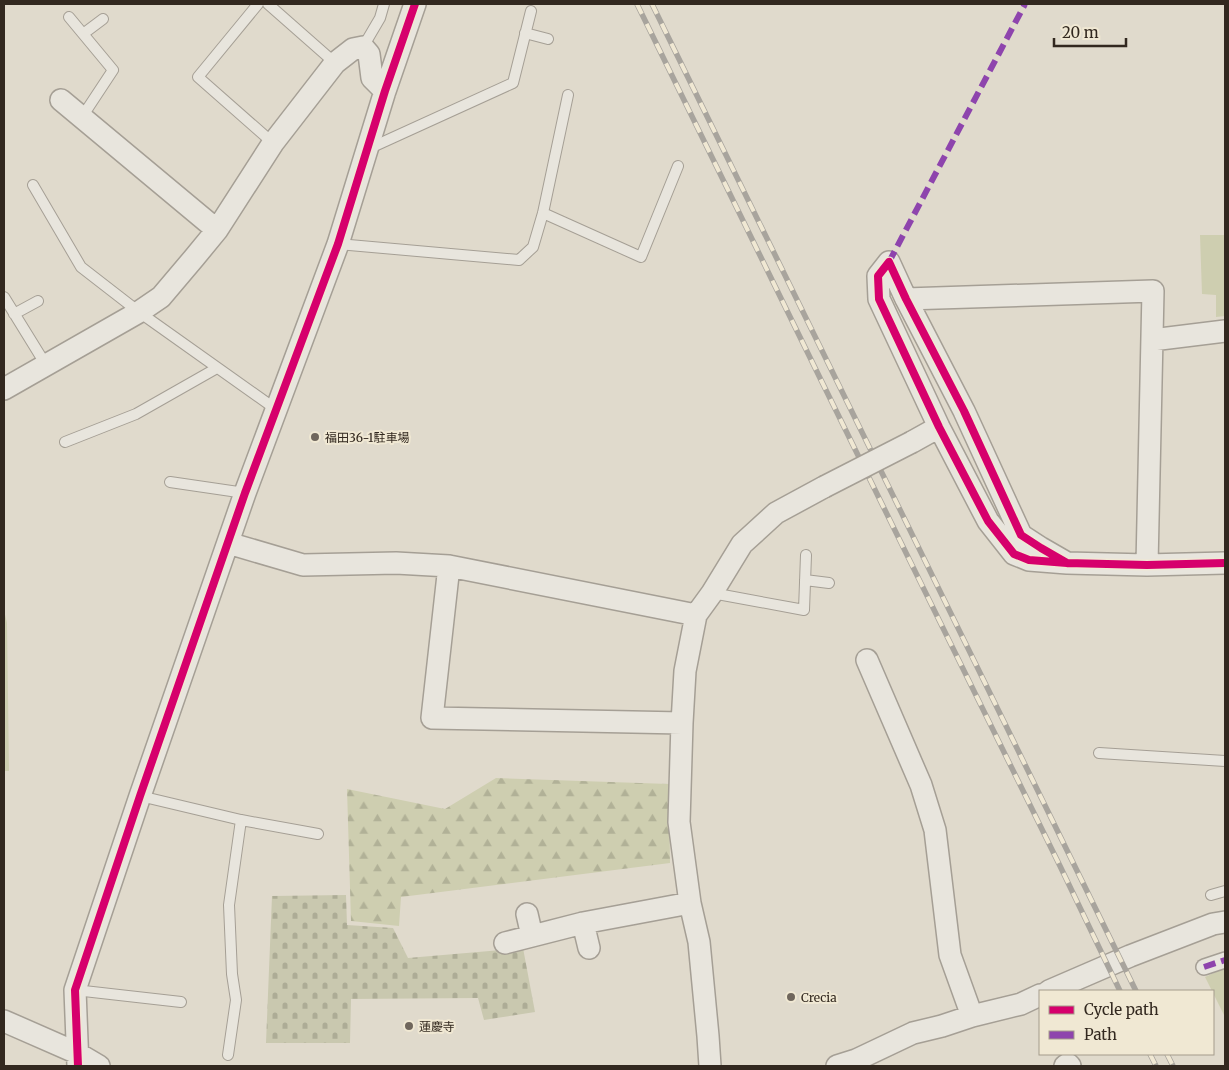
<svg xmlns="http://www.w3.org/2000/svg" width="1229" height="1070" viewBox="0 0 1229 1070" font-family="Merriweather,'Noto Sans JP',serif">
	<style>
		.forest { fill: url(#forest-firs) }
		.cemetery { fill: url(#cemetery-stones) }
		.park { fill: #ceceb0 }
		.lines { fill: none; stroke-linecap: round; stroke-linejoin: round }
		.service-casing { stroke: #a59f95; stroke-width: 12 }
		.pedestrian-casing { stroke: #a59f95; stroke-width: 18 }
		.minor-casing { stroke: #a59f95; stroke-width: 24 }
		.service { stroke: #e8e5dd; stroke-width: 10 }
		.pedestrian { stroke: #e8e5dd; stroke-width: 15 }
		.minor { stroke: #e8e5dd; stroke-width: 21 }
		.rail-casing { stroke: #a8a49d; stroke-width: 5.5 }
		.rail { stroke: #f0e8d3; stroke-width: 4; stroke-dasharray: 11; stroke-linecap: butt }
		.minor-bridge-casing { stroke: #a59f95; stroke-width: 24; stroke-linecap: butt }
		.minor-bridge { stroke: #e8e5dd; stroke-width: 21 }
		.quiet { stroke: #8e44ad; stroke-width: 6; stroke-dasharray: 12 6; stroke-linecap: butt }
		.cycleway-casing { stroke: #f0e8d3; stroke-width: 11 }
		.cycleway { stroke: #d6006c; stroke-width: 8 }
		.poi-dot { fill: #6f665c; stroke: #f0e8d3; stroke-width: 2 }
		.labels { text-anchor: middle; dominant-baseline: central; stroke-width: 4; stroke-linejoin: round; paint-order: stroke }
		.poi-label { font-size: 12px; fill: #32281f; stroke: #f0e8d3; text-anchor: start }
	</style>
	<defs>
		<pattern id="forest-firs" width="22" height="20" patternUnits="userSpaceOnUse" patternTransform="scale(1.25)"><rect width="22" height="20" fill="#ceceb0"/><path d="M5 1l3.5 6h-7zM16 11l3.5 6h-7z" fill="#b1b197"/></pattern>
		<pattern id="cemetery-stones" width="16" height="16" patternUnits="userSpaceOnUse" patternTransform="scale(1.25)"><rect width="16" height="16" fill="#c9c8af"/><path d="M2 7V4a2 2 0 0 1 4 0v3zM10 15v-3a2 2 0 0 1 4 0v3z" fill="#adac96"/></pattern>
	</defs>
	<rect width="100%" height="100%" fill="#e0dacc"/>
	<path class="forest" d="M496,778L669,784L670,863L401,897L399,926L351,921L347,789L445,809Z"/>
	<path class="cemetery" d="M346,895L347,925L393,928L408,958L523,948L535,1012L484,1020L478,998L351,999L350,1043H266L272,896Z"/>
	<path class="park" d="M1200,235H1225V316L1216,317V295L1202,294Z
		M4,610L7,623L9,771H4Z
		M1225,968V1017L1205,977Z"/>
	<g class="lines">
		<g class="service-casing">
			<path id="service" d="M258,4L198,77L273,143
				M268,4L335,63
				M69,17L113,70L82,117
				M525,33L548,39
				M83,34L103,19
				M363,47L380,18L384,4
				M368,149L513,83L531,11
				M33,185L81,267L139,312L277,410
				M543,213L641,257L678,166
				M338,244L519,260L533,247L543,213L568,95
				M4,297L46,365
				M14,314L38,301
				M65,442L136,414L217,368
				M170,482L245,493
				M805,580L829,583
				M712,593L804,610L806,555
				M1099,753L1225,761
				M140,796L241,820L318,834
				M1211,895L1225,891
				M75,990L181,1002
				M228,1055L236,1000L232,974L229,905L241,820"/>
		</g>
		<g class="pedestrian-casing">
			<path id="pedestrian" d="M1204,967L1225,960"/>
		</g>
		<g class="minor-casing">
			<path id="minor" d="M61,100L217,230
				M906,299L1153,291L1147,565
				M1152,340L1225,331
				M4,389L139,312L161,297L194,258L217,230L273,143L335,63L353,49L363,47L369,54L372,78L385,91
				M912,442L939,427
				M228,543L303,565L396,563L449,566L696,615
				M1067,563L1041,548L1021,535L964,411L906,299L889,262L878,276L879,299L939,427L988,521L1014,554L1029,560L1067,563L1147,565L1225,563
				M449,566L432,718L682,723
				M867,660L921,785L935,830L950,955L972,1016
				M527,914L532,936
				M583,923L589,948
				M505,943L583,923L690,903
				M1049,991L1130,956L1213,924L1225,922
				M4,1021L77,1053L99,1066
				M78,1066L75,990L140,796L245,493L338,244L385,91L415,4
				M710,1066L708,1036L699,942L690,903L679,822L682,723L685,671L696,615L712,593L742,544L776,513L824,487
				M837,1066L856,1060L913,1033L942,1026L972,1016L1021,1004L1040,995
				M1065,1066L1068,1064L1070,1066"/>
		</g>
		<use href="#service" class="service"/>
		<use href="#pedestrian" class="pedestrian"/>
		<use href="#minor" class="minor"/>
		<g class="rail-casing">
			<path id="rail" d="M637,4L821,380L1060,866L1120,991
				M652,4L1136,991
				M1150,1054L1156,1066
				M1167,1054L1173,1066"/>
		</g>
		<use href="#rail" class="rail"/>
		<g class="minor-bridge-casing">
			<path id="minor-bridge" d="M824,487L912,442"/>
		</g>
		<use href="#minor-bridge" class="minor-bridge"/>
		<path class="quiet" d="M889,262L1025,4
			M1204,967L1225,960"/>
		<g class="cycleway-casing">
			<path id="cycleway" d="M1067,563L1041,548L1021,535L964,411L906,299L889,262L878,276L879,299L939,427L988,521L1014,554L1029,560L1067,563L1147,565L1225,563
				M78,1066L75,990L140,796L245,493L338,244L385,91L415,4"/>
		</g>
		<use href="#cycleway" class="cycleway"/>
	</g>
	<g class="poi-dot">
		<circle cx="315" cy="437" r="5"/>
		<circle cx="791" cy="997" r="5"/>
		<circle cx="409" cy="1026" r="5"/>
	</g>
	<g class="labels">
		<g class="poi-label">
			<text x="325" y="437">福田36-1駐車場</text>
			<text x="801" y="997">Crecia</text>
			<text x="419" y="1026">蓮慶寺</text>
		</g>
	</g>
	<rect width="1229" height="1070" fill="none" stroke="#32281f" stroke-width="10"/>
	<rect x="1039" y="990" width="175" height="65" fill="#f0e8d3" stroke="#a49b8b"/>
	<rect x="1049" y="1006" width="25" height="8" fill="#d6006c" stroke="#a49b8b"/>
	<text x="1084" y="1015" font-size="15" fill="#32281f">Cycle path</text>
	<rect x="1049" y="1031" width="25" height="8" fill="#8e44ad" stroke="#a49b8b"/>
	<text x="1084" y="1040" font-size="15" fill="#32281f">Path</text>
	<path d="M1054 38v8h72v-8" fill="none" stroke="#32281f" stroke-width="2.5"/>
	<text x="1062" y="38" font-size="15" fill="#32281f" stroke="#f0e8d3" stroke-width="4" paint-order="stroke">20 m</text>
</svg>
